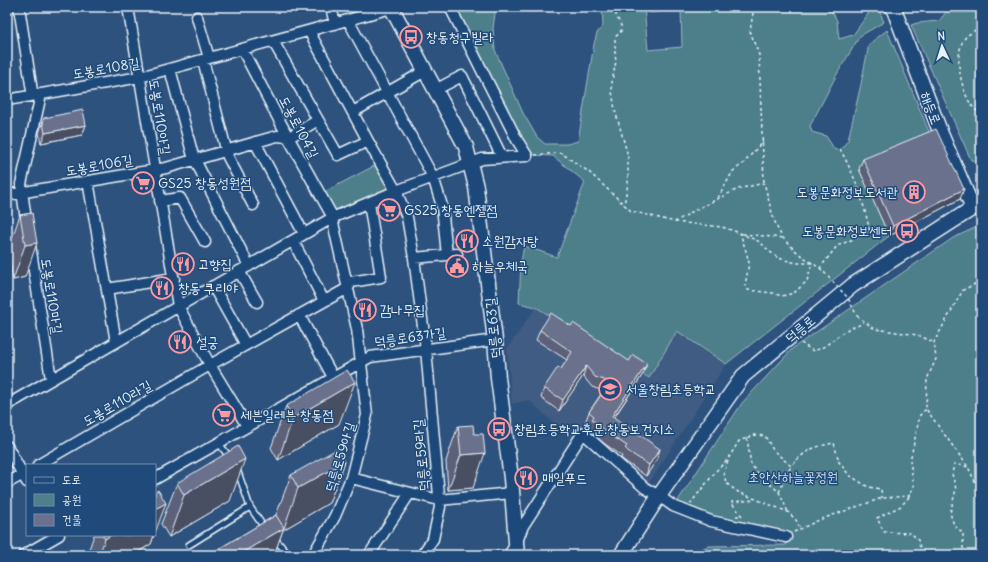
<svg xmlns="http://www.w3.org/2000/svg" width="988" height="562" viewBox="0 0 988 562" font-family="Delius,'Poor Story',sans-serif">
	<style>
		.built { fill: #405b82 }
		.green { fill: #4e7f8b; stroke: #9bb8c2 }
		.lines { fill: none; stroke-linecap: round; stroke-linejoin: round }
		.lane-casing { stroke: #e8f1f8; stroke-width: 8 }
		.street-casing { stroke: #e8f1f8; stroke-width: 13 }
		.secondary-casing { stroke: #e8f1f8; stroke-width: 17 }
		.path { stroke: #e8f1f8; stroke-width: 1.5; stroke-dasharray: 3 3; stroke-linecap: butt }
		.lane { stroke: #1f4a7a; stroke-width: 5 }
		.street { stroke: #1f4a7a; stroke-width: 10 }
		.secondary { stroke: #1f4a7a; stroke-width: 14 }
		.path-bridge { stroke: #e8f1f8; stroke-width: 1.5; stroke-dasharray: 3 3; stroke-linecap: butt }
		.wall { fill: #5b6178; stroke: #e8f1f8 }
		.shaded-wall { fill: #4a4f62; stroke: #e8f1f8 }
		.building { fill: #6a718c; stroke: #e8f1f8 }
		.labels { text-anchor: middle; dominant-baseline: central; stroke-width: 3; stroke-linejoin: round; paint-order: stroke }
		.poi-label { font-size: 14px; fill: #e8f1f8; stroke: #1f4a7a; text-anchor: start }
		.street-label { font-size: 14px; fill: #e8f1f8; stroke: #1f4a7a }
		.park-label { font-size: 14px; fill: #d1e0e8; stroke: #1f4a7a }
	</style>
	<rect width="100%" height="100%" fill="#2e527e"/>
	<filter id="ink" filterUnits="userSpaceOnUse"><feTurbulence type="fractalNoise" baseFrequency=".025" numOctaves="2"/><feDisplacementMap in="SourceGraphic" scale="8" xChannelSelector="R" yChannelSelector="G"/><feConvolveMatrix kernelMatrix="1 2 1 2 8 2 1 2 1" color-interpolation-filters="sRGB"/></filter>
	<g filter="url(#ink)">
		<path class="built" d="M536,307L648,378L677,331L726,364L649,483L582,428L572,440L529,400L512,404L507,349Z"/>
		<path class="green" d="M452,7H496L493,28L495,50L523,113L537,137L545,144H567L578,141L594,44L597,33L603,26L602,7H644L648,50L682,47L681,7H830L837,21L839,39L853,35L873,7H878L884,22L860,36L837,74L810,126L812,132L826,136L835,150L841,149L848,140L861,84L869,44L887,30L932,139L859,169L889,236L726,364L677,331L649,378L536,307L519,303L521,262L524,246L557,257L585,182L553,156L531,155L520,139L499,91L491,80L479,51L474,52Z
			M950,7H981V163L971,160L911,25L917,23L939,21Z
			M378,164L391,187L334,214L322,193Z
			M981,225V555H688L708,546L786,545L789,533L710,517L677,502L742,403L793,348L953,238Z"/>
		<g class="lines">
			<g class="lane-casing">
				<path id="lane" d="M650,7L651,9L671,7
					M218,442L230,458
					M237,469L250,507L265,529
					M275,539L289,555
					M189,545L250,507"/>
			</g>
			<g class="street-casing">
				<path id="street" d="M19,7L32,91L40,99L21,184L27,227
					M128,7L178,306L210,365L247,426
					M331,7L335,24
					M450,7L517,140L527,156
					M197,17L209,58
					M348,20L433,177L442,206L447,255
					M309,31L368,141L396,191L407,217L414,258L426,349L440,507L433,539L422,555
					M273,41L338,155L368,141
					M242,49L288,137L331,214L357,329L367,415L351,478L335,516L313,555
					M203,60L228,157L253,205
					M170,69L193,156L249,266
					M435,90L462,76L502,157
					M7,100L140,77L395,7
					M353,112L425,71
					M255,142L304,234
					M88,181L116,342
					M7,195L166,168L277,136L288,137L293,135L318,120
					M160,201L180,198L205,242
					M293,241L324,301
					M30,245L51,379
					M414,258L457,254
					M239,271L257,302
					M213,286L246,345
					M107,289L174,278
					M299,315L333,377
					M7,405L332,218L396,191L482,159L527,156
					M7,446L27,482
					M38,465L210,365L348,288L351,282L381,277L369,203
					M351,478L439,500L512,493
					M155,479L370,357L495,340
					M7,483L27,472
					M24,555L59,535
					M369,555L410,493
					M509,555L516,544L523,526L583,433L645,488L659,496L673,506L711,521L786,537"/>
			</g>
			<g class="secondary-casing">
				<path id="secondary" d="M391,7L466,147L476,187L495,340L498,378L511,478L517,555
					M893,7L941,134L973,208
					M621,555L659,496L743,376L853,285L973,208L981,204"/>
			</g>
			<path class="path" d="M616,7V15L622,28L620,33L615,37V54L616,61L612,82V91L615,110L628,156V183L624,205
				M754,7L750,31L759,55L764,183
				M981,27C974,31 965,35 962,43C955,59 961,88 970,103C972,107 977,111 981,114
				M535,155L561,153L589,172L631,211L675,222L695,210L738,189L764,183C769,199 773,226 784,239C794,251 807,260 820,268L837,246L870,232C863,200 856,178 840,149
				M718,198L733,171L744,163L763,141
				M675,222L722,227L740,233
				M740,233L760,242L769,251L778,258L796,263H812L807,281L794,293L782,296L772,293L748,290L745,286L749,263L746,251Z
				M743,234L783,238
				M981,287L975,284L963,290L934,342L936,359L927,379L926,409L968,467L981,494
				M857,316L875,329L918,335L933,342
				M801,343L813,351C826,348 834,338 845,331C851,326 858,328 864,321
				M747,438L751,465L758,473L779,492L788,512
				M728,461L724,473L726,483L738,492L788,512L796,520L800,529
				M779,492L791,466
				M909,497L901,506L877,518L884,532L911,533L918,540L922,555
				M690,504L716,471L728,459L739,441L755,435L765,436L773,450L791,466C807,449 813,447 834,443L839,462L849,475L868,487L881,489L882,498
				M736,516H742L731,502L755,500
				M794,532L819,520L882,498L909,496L914,486L910,461L920,415L926,409
				M964,555L963,548V533L954,525L950,513L956,489L952,474L954,464L968,467"/>
			<use href="#lane" class="lane"/>
			<use href="#street" class="street"/>
			<use href="#secondary" class="secondary"/>
			<path class="path-bridge" d="M820,268L848,298L857,316"/>
		</g>
		<path class="wall" d="M44,118L86,125L82,135L41,143L39,133Z
			M863,159L960,199L889,236L859,169Z
			M32,213L25,277L13,280L8,250L20,215Z
			M540,330L643,374L614,418L657,459L646,476L626,462L621,458L622,456L605,444L588,429L589,426L585,423L589,412L603,391L592,387L583,376L559,411L541,398L544,388L561,369L567,360L536,340Z
			M286,406L339,424L278,460L271,448Z
			M458,426L473,488L448,490L446,461Z
			M345,462L329,503L283,530L274,555H214L215,551L276,515L291,475Z
			M177,483L230,501L169,537L161,524Z
			M94,535H154L151,544L133,555H87Z"/>
		<path class="shaded-wall" d="M86,125L82,135L41,143L45,133Z
			M964,189L960,199L889,236L893,226Z
			M37,243L25,277L13,280L25,245Z
			M647,364L643,374L608,426L612,416Z
			M586,366L583,376L559,411L563,400Z
			M355,382L339,424L278,460L293,418Z
			M660,449L657,459L646,476L649,465Z
			M485,453L473,488L448,490L461,455Z
			M245,459L230,501L169,537L184,495Z
			M345,462L329,503L283,530L274,555H238L284,528L298,488Z
			M166,503L155,533V509Z
			M111,535H154L151,544L133,555H99L105,539Z"/>
		<path class="building" d="M83,110L86,125L45,133L43,123L44,118Z
			M936,129L964,189L893,226L863,159Z
			M32,213L37,243L25,245L20,215Z
			M551,313L571,326L573,323L629,361L633,355L647,364L612,416L660,449L649,465L629,452L625,448L627,446L609,434L592,419L594,416L589,412L610,382L595,377L586,366L563,400L544,388L558,367L561,369L572,352L540,330Z
			M347,370L355,382L293,418L286,406Z
			M473,425L474,434H483L485,453L461,455L458,426Z
			M238,446L245,459L184,495L177,483Z
			M337,449L345,462L298,488L291,475Z
			M158,490L166,503L155,509V492Z
			M276,515L284,528L238,555H217L215,551Z
			M102,535H111L105,539Z
			M44,548L48,555H32Z
			M497,550L503,555H493Z"/>
	</g>
	<defs>
		<g id="bus-ring" transform="scale(1.15)"><circle r="9.5" fill="#1f4a7a" stroke="#ff9aa2" stroke-width="1.5"/><path d="M-5-6H5V4H4V6H2V4H-2V6H-4V4H-5ZM-3.5-4V0h7V-4ZM-3.5 1.2v1.5H-2V1.2ZM2 1.2v1.5H3.5V1.2Z" fill="#ff9aa2"/></g>
		<g id="supermarket-ring" transform="scale(1.15)"><circle r="9.5" fill="#1f4a7a" stroke="#ff9aa2" stroke-width="1.5"/><path d="M-6-5.5h2.5l.6 2H6L4.5 2H-2.5L-4.4-4H-6ZM-1.5 3.2a1.3 1.3 0 1 0 .1 0ZM3 3.2a1.3 1.3 0 1 0 .1 0Z" fill="#ff9aa2"/></g>
		<g id="building-ring" transform="scale(1.15)"><circle r="9.5" fill="#1f4a7a" stroke="#ff9aa2" stroke-width="1.5"/><path d="M-4-6H4V6H1V3H-1V6H-4ZM-2.5-4.3h1.7v1.8h-1.7ZM.8-4.3h1.7v1.8H.8ZM-2.5-1h1.7V.8h-1.7ZM.8-1h1.7V.8H.8Z" fill="#ff9aa2"/></g>
		<g id="restaurant-ring" transform="scale(1.15)"><circle r="9.5" fill="#1f4a7a" stroke="#ff9aa2" stroke-width="1.5"/><path d="M-5-6h1v4h1v-4h1v4h1v-4h1v5L-1.5 .5V6h-2V.5L-5-1ZM5-6V6H3V1.5H1.5Q1.5-4 5-6Z" fill="#ff9aa2"/></g>
		<g id="civic-ring" transform="scale(1.15)"><circle r="9.5" fill="#1f4a7a" stroke="#ff9aa2" stroke-width="1.5"/><path d="M-.6-6.5H3V-4.5H.6V-3L4-1V1h2V6H-6V1h2V-1L-.6-3ZM-1.2 2.5V6h2.4V2.5Z" fill="#ff9aa2"/></g>
		<g id="school-ring" transform="scale(1.15)"><circle r="9.5" fill="#1f4a7a" stroke="#ff9aa2" stroke-width="1.5"/><path d="M0-5L7-2L0 1L-7-2ZM-4 1L0 2.5L4 1V4Q0 6-4 4Z" fill="#ff9aa2"/></g>
	</defs>
	<g fill-rule="evenodd">
		<use href="#bus-ring" x="411" y="37"/>
		<use href="#supermarket-ring" x="143" y="183"/>
		<use href="#building-ring" x="914" y="192"/>
		<use href="#supermarket-ring" x="389" y="210"/>
		<use href="#bus-ring" x="907" y="231"/>
		<use href="#restaurant-ring" x="467" y="241"/>
		<use href="#restaurant-ring" x="183" y="264"/>
		<use href="#civic-ring" x="457" y="266"/>
		<use href="#restaurant-ring" x="162" y="288"/>
		<use href="#restaurant-ring" x="365" y="310"/>
		<use href="#restaurant-ring" x="180" y="342"/>
		<use href="#school-ring" x="610" y="389"/>
		<use href="#supermarket-ring" x="224" y="415"/>
		<use href="#bus-ring" x="499" y="429"/>
		<use href="#restaurant-ring" x="526" y="478"/>
	</g>
	<g class="labels">
		<g class="poi-label">
			<text x="426" y="37">창동청구빌라</text>
			<text x="158" y="183">GS25 창동성원점</text>
			<text x="898" y="192" text-anchor="end">도봉문화정보도서관</text>
			<text x="404" y="210">GS25 창동엔젤점</text>
			<text x="892" y="231" text-anchor="end">도봉문화정보센터</text>
			<text x="482" y="241">소원감자탕</text>
			<text x="198" y="264">고향집</text>
			<text x="472" y="266">하늘우체국</text>
			<text x="178" y="288">창동 쿠리야</text>
			<text x="380" y="310">감나무집</text>
			<text x="196" y="342">설궁</text>
			<text x="626" y="389">서울창림초등학교</text>
			<text x="240" y="415">세븐일레븐 창동점</text>
			<text x="514" y="429">창림초등학교후문.창동보건지소</text>
			<text x="542" y="478">매일푸드</text>
		</g>
		<g class="street-label">
			<text transform="translate(106 68) rotate(-10)">도봉로108길</text>
			<text transform="translate(931 108) rotate(69)">해등로</text>
			<text transform="translate(160 117) rotate(81)">도봉로110아길</text>
			<text transform="translate(299 127) rotate(62)">도봉로104길</text>
			<text transform="translate(99 165) rotate(-10)">도봉로106길</text>
			<text transform="translate(52 296) rotate(81)">도봉로110마길</text>
			<text transform="translate(493 328) rotate(-96)">덕릉로63길</text>
			<text transform="translate(800 329) rotate(-40)">덕릉로</text>
			<text transform="translate(410 337) rotate(-8)">덕릉로63가길</text>
			<text transform="translate(117 403) rotate(-30)">도봉로110라길</text>
			<text transform="translate(421 455) rotate(-95)">덕릉로59라길</text>
			<text transform="translate(340 457) rotate(-73)">덕릉로59아길</text>
		</g>
		<g class="park-label">
			<text x="793" y="477">초안산하늘꽃정원</text>
		</g>
	</g>
	<rect width="988" height="562" fill="none" stroke="#1f4a7a" stroke-width="24"/>
	<rect x="12" y="12" width="964" height="538" fill="none" stroke="#e8f1f8" stroke-width="1.5" filter="url(#ink)"/>
	<rect x="26" y="464" width="130" height="72" fill="#1f4a7a" stroke="#6f8dac"/>
	<rect x="34" y="477" width="20" height="6" fill="#1f4a7a" stroke="#6f8dac"/>
	<text x="62" y="484" font-size="12" fill="#e8f1f8">도로</text>
	<rect x="34" y="494" width="20" height="12" fill="#4e7f8b" stroke="#6f8dac"/>
	<text x="62" y="504" font-size="12" fill="#e8f1f8">공원</text>
	<rect x="34" y="514" width="20" height="12" fill="#6a718c" stroke="#6f8dac"/>
	<text x="62" y="524" font-size="12" fill="#e8f1f8">건물</text>
	<g transform="translate(942 46) rotate(356)" stroke="#1f4a7a" stroke-width="3" paint-order="stroke">
	<path d="M0-3L7 15L0 10L-7 15Z" fill="#e8f1f8"/>
	<text y="-6" font-size="11" font-weight="bold" text-anchor="middle" fill="#e8f1f8">N</text>
	</g>
</svg>
